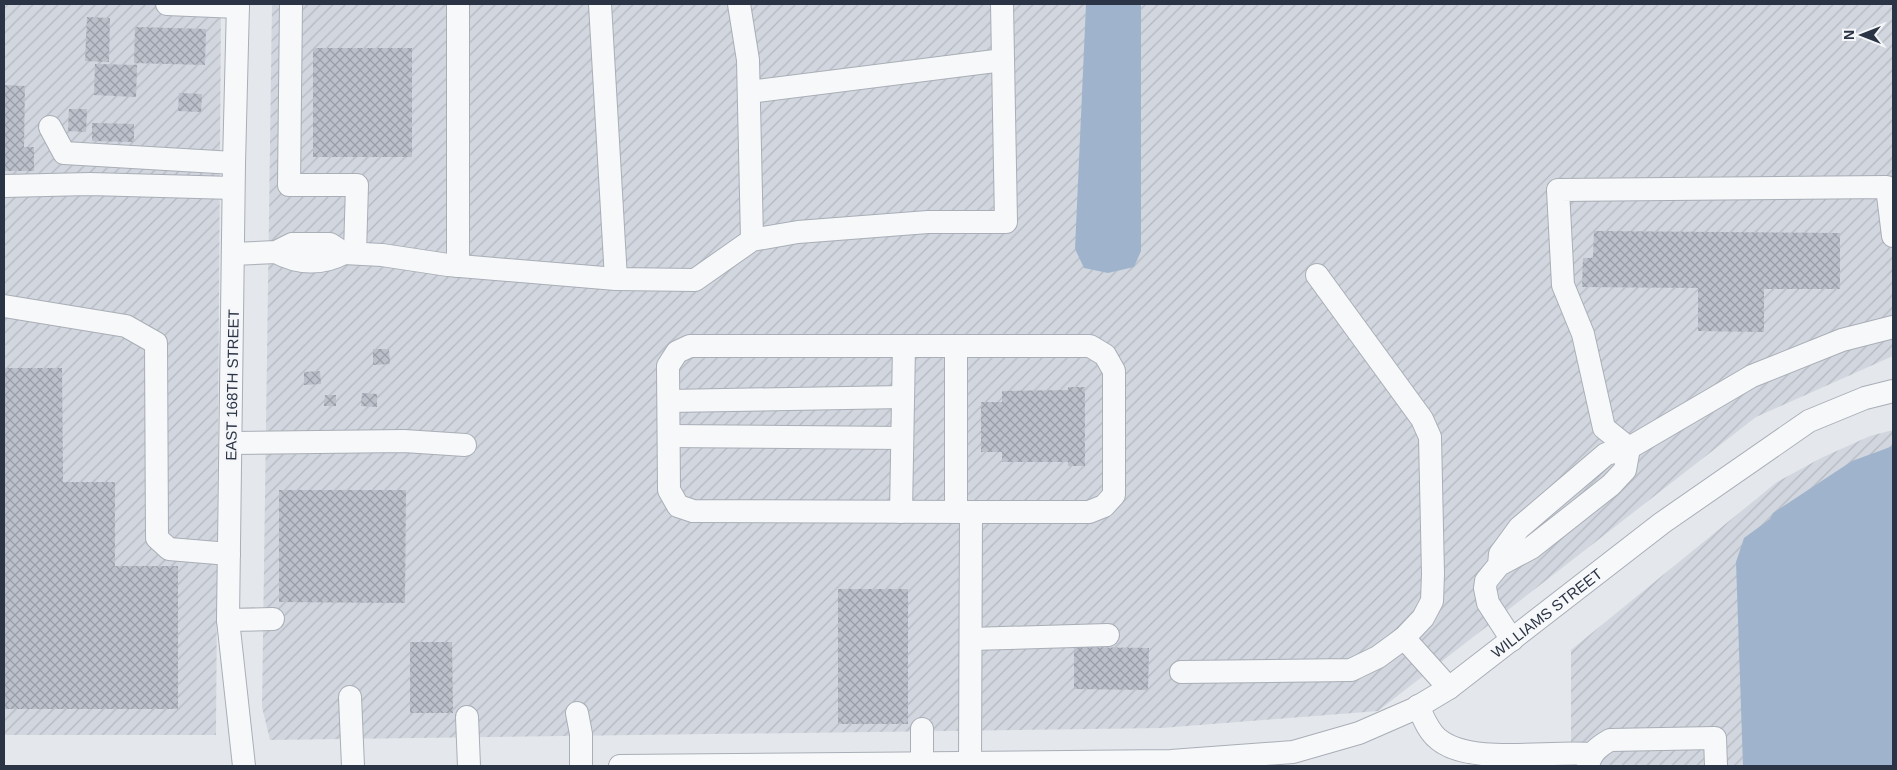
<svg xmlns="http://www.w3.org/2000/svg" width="1897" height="770" viewBox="0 0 1897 770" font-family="Helvetica,sans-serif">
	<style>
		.industrial { fill: url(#industrial-furrows) }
		.water { fill: #9fb4cc }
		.building { fill: url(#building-cross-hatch) }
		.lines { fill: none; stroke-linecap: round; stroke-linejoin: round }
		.minor-casing { stroke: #a9aeb7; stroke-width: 24 }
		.minor { stroke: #f7f8fa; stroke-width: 22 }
		.labels { text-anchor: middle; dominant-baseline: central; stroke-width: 5; stroke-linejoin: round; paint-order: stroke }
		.street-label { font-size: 15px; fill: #2b3445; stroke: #f4f6f9 }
	</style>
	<defs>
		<pattern id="industrial-furrows" width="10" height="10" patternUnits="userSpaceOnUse" patternTransform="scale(1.25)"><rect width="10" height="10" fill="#d2d6de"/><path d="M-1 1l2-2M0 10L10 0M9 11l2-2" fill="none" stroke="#b4b8c0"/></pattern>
		<pattern id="building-cross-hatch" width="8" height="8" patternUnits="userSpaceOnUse" patternTransform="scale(1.25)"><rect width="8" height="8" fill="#bbc0ca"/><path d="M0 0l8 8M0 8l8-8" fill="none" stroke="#989da6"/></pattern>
	</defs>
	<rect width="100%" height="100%" fill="#e4e7ec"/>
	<path class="industrial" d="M4,4H221L216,735H4Z
		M272,4H1893V356L1756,417L1378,711L1162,728L270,740L262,707Z
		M1893,430V766H1571V650L1777,482L1821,458L1870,436Z"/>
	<path class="water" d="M1086,4H1141V251L1134,267L1108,273L1084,268L1075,249Z
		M1893,446V766H1743L1736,562L1744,538L1770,519L1773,513L1852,461Z"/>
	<path class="building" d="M87,17L110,18L109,62L85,61Z
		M135,27L206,29L205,65L134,63Z
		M313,48H412V157H313Z
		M95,64L137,65L136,97L94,95Z
		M4,85L25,86L24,147H34V171H4Z
		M179,93L202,94L201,112L178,111Z
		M69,109H87L86,132L68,131Z
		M92,123L134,124V142L92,141Z
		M1594,231L1840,233V289H1764V332L1698,331V288L1582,287L1583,258H1593Z
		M373,349H389L390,364L373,365Z
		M4,368H62L63,482H115V566H178V709H4Z
		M320,371L321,384L304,385V372Z
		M1068,387H1085V466H1068V462H1002V452H981V402H1002V391L1068,390Z
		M362,393L377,394V407L361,406Z
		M325,395H336V406H324Z
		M279,490H406L405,603L279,602Z
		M838,589H908V724H838Z
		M410,642H452L453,713H410Z
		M1074,647L1149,648L1148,690L1074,689Z"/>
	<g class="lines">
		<g class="minor-casing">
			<g id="minor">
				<path d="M167,4L238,7"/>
				<path d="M238,4L234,163L228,620L244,766"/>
				<path d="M291,4L289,185H357L355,253"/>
				<path d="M600,4L616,279"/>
				<path d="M739,4L748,60L752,240"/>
				<path d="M749,92L1003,60"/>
				<path d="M50,127L64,153L234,163"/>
				<path d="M4,186L90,184L233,188"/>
				<path d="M1893,236L1887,187L1558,190L1563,285L1583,334L1604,428L1629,448L1752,376L1842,340L1893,327"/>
				<path d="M344,253L382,255L448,265L616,279L695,280L752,240L798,232L928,222H1006L1002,4"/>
				<path d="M233,254L276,252L292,244H330L344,253C322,265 298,264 276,252"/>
				<path d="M458,266V4"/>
				<path d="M4,306L126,326L156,343L157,538L169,549L229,554"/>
				<path d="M669,401L903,397"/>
				<path d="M669,436L902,438"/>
				<path d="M231,443L404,441L465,445"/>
				<path d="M901,512L904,346"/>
				<path d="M956,512V346"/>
				<path d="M1499,565L1500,554L1519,528L1606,454L1629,448L1625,470L1611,485L1531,548L1499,565L1486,581L1485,588L1488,603L1512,640"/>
				<path d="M228,620L273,619"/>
				<path d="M1404,638L1449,688"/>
				<path d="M971,639L1108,635"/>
				<path d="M1181,672L1351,670L1378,657L1404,638L1423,618L1432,601L1433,574L1430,437L1422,419L1317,275"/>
				<path d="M350,697L353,766"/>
				<path d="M1418,706C1423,717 1428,731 1438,739C1470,766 1549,750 1592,754"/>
				<path d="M577,713L581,734V766"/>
				<path d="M467,717L469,766"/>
				<path d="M922,729V764"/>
				<path d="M970,763L971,512H1089L1104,506L1114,495V371L1105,355L1090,346H690L677,352L668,366L669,490L678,506L693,511L971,512"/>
				<path id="s1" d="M620,766L1171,761L1293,752L1359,733L1414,709L1449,688L1662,523L1809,421L1865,398L1893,391"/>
				<path d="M1588,766C1591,752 1598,747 1610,740L1715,738L1716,766"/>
			</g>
		</g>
		<use href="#minor" class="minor"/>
	</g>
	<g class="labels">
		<g class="street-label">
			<text transform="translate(232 385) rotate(-89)">EAST 168TH STREET</text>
			<text stroke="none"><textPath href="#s1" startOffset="966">WILLIAMS STREET</textPath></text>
		</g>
	</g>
	<rect width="1897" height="770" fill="none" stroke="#2b3445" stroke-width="10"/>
	<g transform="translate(1862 35) rotate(270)" stroke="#f4f6f9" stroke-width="4" paint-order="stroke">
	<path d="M0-4L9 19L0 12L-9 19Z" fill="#2b3445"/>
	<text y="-8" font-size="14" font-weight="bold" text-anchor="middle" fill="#2b3445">N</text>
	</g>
</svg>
